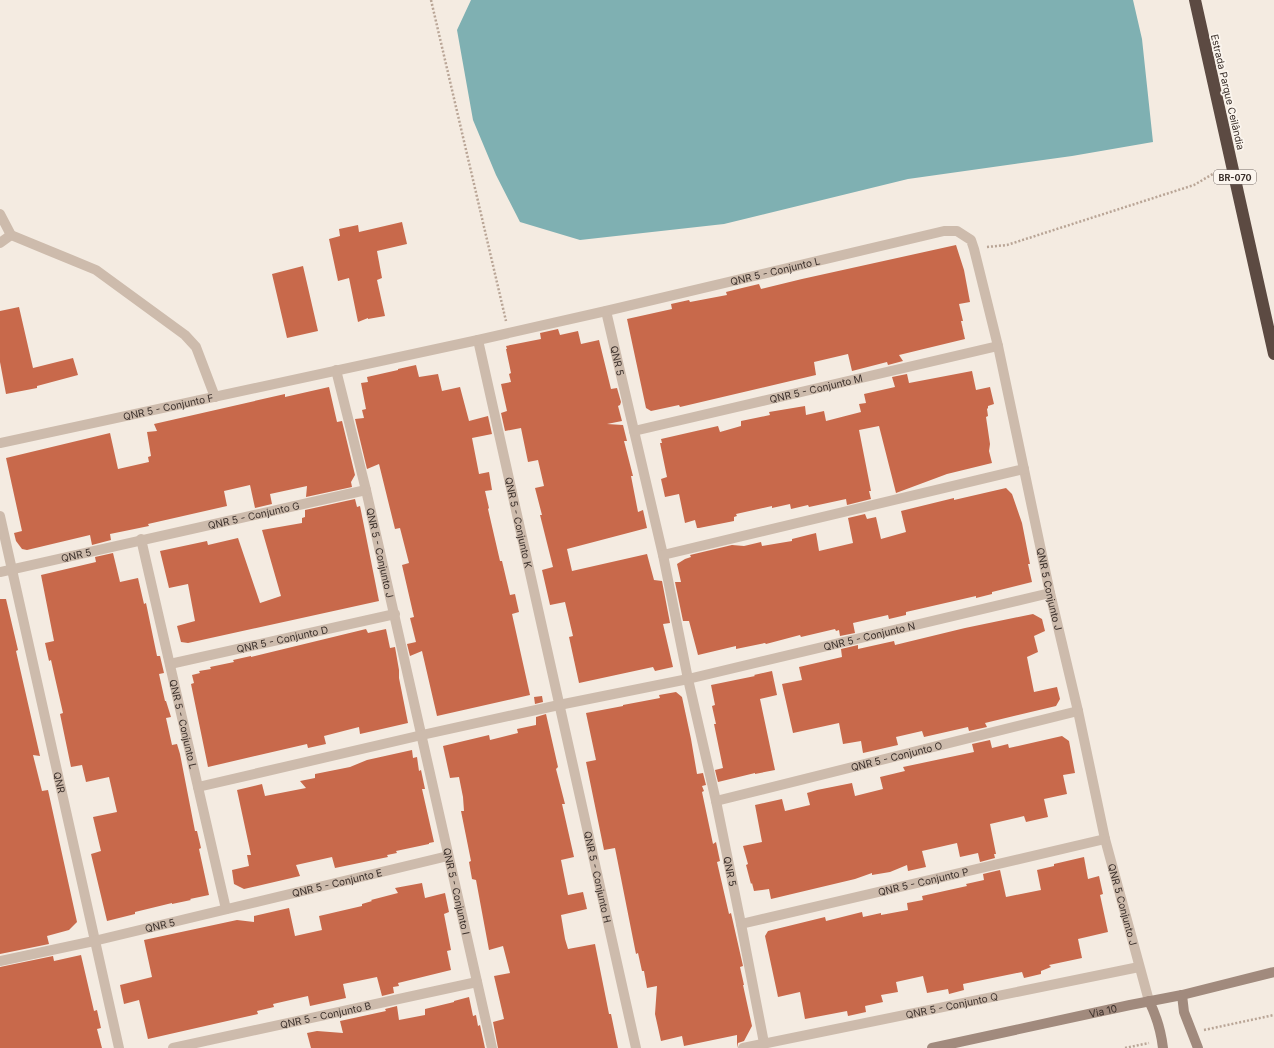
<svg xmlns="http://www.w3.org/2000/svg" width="1274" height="1048" viewBox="0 0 1274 1048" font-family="Inter,sans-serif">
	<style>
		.water { fill: #7fb0b2 }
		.building { fill: #c8694b }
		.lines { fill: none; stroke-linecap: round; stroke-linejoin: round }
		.path { stroke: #b9a596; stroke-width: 2.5; stroke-dasharray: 2 2; stroke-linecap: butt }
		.street { stroke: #cdbbac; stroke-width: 10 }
		.secondary { stroke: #a18a7d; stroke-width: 10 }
		.highway { stroke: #5c4a42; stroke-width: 12 }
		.labels { text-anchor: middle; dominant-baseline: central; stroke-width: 3.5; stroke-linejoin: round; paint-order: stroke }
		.shield { fill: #fbf5ee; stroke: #756b66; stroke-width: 1 }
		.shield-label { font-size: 9px; font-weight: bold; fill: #3b302b }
		.street-label { font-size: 10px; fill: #3b302b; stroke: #fbf5ee }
	</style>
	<rect width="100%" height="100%" fill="#f4ebe1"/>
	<path class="water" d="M471,0H1133L1142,39L1153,142L1072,156L908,179L724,224L580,240L520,222L496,175L473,120L457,30Z"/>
	<path class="building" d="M402,222L407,244L377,251L382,278L377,280L385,316L368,319V318L358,322L349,278L338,281L329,239L340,236L339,229L358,225L359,232Z
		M956,245L964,270L970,302L959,304L963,321H961L965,339L899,355L903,361L888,365L887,362L852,371L848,354L814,362L816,375L680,407L679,405L651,411L646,408L627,319L672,309L671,304L689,300L690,302L727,295L726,292L742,288L759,284L761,289L802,279Z
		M303,266L318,331L287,338L272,274Z
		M19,307L33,368L73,358L78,375L37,386V388L6,394L0,362V311Z
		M558,329L560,335L578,331L581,344L599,340L611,389L617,388L621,402L620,405L618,406L622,421L607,424L623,425L627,441H624L633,476H631L638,512L643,510L647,528L567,549L572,571L647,554L654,580L662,581L670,623L663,624L673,667L655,671L653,667L579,683L569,637L573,636L565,602L550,605L542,570L553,567L540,515H542L535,488L544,486L538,460L528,462L521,428L505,431L501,413L507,411L501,384L511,382L509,374L511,373L506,349H507L506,346L541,339L540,333Z
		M416,365L419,377L438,374L442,391L460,387L469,421L488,416L492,434L472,438L479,474L489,472L492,490L485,491L489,508L488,509L500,561H502L510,595L515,594L519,612L512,614L530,695L437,716L422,651L410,656L407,644L416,642L410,618L414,617L402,565L409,563L400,528L395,529L379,464L367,469L355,419L364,418L362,410L366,409L361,383L368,382L367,377L398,370V369Z
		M972,371L976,390L990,387L994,404L988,406V408L987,409L988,416L986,417L990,444L989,451L992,463L947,474L896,493L879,426L859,430L871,491H869L871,499L847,505L846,499L809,507L808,505L791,509L790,504L772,508V506L736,514L737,516L734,517V521L699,528H697L695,520L685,523L679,494L665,497L661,479L667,477L660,443H662L661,439L718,426L720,432L741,426V421L770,415L769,412L805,406L806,415L824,411L826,421L861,412L859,404L866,403L864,394L895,387L892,377L907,374L909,383Z
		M329,387L337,422L342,421L355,475L351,482L352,487L306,497L307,486L270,494L272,504L255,508L250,485L224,491L227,506L148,524L149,526L110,534L111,540L92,545L90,535L27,550L22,549L16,541L14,533L22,531L6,458L110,433L118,469L149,462L148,457L151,456L147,432L157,431L154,424L285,394V397Z
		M1006,488L1012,494L1022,523L1030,564H1028L1032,582L992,592V594L976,598V596L906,612V615L889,619L888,615L853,623L855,633L840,636L839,630L836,631L835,629L801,637L800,635L766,644L765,643L736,649V646L698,655L689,621H683L675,582H681L677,564L685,559L691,557L690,555L732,545L744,546L761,542L762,546L792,541V539L816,533L819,551L853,543L848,518L865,514L867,519L876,517L881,539L906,532L901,511L954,498V500Z
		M355,499L357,507L360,506L379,601L188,643L181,642L177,626L195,621L188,584L169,588L160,551L207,541L208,545L238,538L260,603L281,596L262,530L302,523V518L305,517V510Z
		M113,553L120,582L138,578L144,604L146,603L157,656H160L164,673L159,674L165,701H166L171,717L166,718L172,745L177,744L180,754L195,831H197L201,848L199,849L209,895L190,899L191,900L172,904V903L135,912V914L107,921L91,854L101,851L93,817L117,812L109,777L86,782L82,765L71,767L60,714L63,713L55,678L51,660L49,661L45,643L54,641L41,575L96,562L95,557Z
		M0,599H6L18,650L16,651L40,756L33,755L42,791L48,790L77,922L69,930L47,936L49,944L0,954Z
		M1033,614L1042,619L1045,631L1034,636L1038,652L1027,657L1034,692L1057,687L1060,699L1056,706L985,723L987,727L969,731L968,727L924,737L922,731L896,737L898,745L863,753L861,741L843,744L839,723L793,733L782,684L802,680L799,667L842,657L841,649L858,645V649L894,641L895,645L965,628Z
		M366,629L368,633L386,629L390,648L395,647L399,670V678L408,723L360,734L359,727L324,736L326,744L308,748L307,744L208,767L191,684L194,683L192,675L200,673L199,671L211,669L210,667L234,662L233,660L251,656V657Z
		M772,671L777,695L760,699L775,770L755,774V773L718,782L715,770L723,768L714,724H716L712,706L715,705L711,685L755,676L754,675Z
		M676,692L682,697L691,739L697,774L703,773L706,785L702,786L704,791L702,792L713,844L716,842L720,861L717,862L729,914L731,913L743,966L740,967L744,985H743L752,1026L744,1041L738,1043L737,1048V1035L684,1046L682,1036L661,1041L655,1014L657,986L647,988L644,971H642L638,953L636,954L615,848L604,850L586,762L596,760L586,713L623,706V705L660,698L659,695Z
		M542,696L543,702L535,704L534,697Z
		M546,714L558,767L556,769L565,804H562L574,857L561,860L568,895L583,892L587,909L561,915L565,939L568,949L595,944L609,1014H611L618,1048H498L493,1022L504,1019L494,976L510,973L503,946L489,950L476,880L472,879L469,862L471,861L461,811H464L463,797L459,777L450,778L443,746L489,735L490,740L518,733L517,729L536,725V717Z
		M1062,736L1069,741L1075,773L1063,775L1067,794L1044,799L1048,817L1026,822L1024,816L990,824L996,854H994L995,858L980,862L978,853L960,857L957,843L922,851L926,867L908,871L907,865L890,872L872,875V873L855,879L771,899L769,889L754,891L752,883L751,884L746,865L748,864L743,846L762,842L755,805L782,799L785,811L810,805L807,793L817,790L852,783L855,796L883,789L880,777L905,771L903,767L974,752L972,744L990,740L992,748L1008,744L1009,748Z
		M412,750L413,758L417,757L419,771L421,770L425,789H422L434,842L429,843V844L396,851L397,853L387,855L388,857L335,868L332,857L296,865L300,876L244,889L234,884L232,870L249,866L247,855H251L237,790L262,784L265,796L306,788L300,781L315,778V774L350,767L367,760Z
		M1084,857L1088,879L1099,876L1103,894L1100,895L1108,932L1078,939L1082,958L1049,965L1051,967L1041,971V974L1024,978L1022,972L963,984L964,990L949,994L948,989L927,993L923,976L896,982L898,992L881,995L883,1002L865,1006L866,1012L848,1016L847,1011L805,1019L800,992L778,997L765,936L768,931L825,917L826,921L862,912L863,917L881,913V915L908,910L907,903L923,900L922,896L967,886L966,884L984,880L983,874L1000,870L1006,897L1041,890L1037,870L1054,866V864Z
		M422,883L425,898L445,893L449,912L444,914L451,950L447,951L451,970L398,983L399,986L393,987L394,993L382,996L377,977L343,984L346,998L310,1006L308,996L273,1004L274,1007L257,1011L258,1014L148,1039L139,1000L124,1004L120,985L152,977L144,940L237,920L254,922V916L289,908L295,936L322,930L319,916L362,906V904L372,901L371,900L398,893L395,888Z
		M81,955L94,1011L97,1010L101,1028L97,1029L102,1048H0V967L53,956L54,961Z
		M469,997L473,1016L476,1015L478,1026L480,1025L485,1048H311L307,1033L317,1031L343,1033L340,1021L386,1011L385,1009L397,1006L399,1020L425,1015V1009L454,1002V1001Z"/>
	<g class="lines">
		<path class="path" d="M431,0L506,321
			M987,247L1007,245L1194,185L1218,171
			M1204,1030L1274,1015
			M1125,1048L1149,1043"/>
		<g class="street">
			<path d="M0,214L11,235L96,270L185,335L196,347L215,397"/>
			<path d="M0,243L11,235"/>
			<path id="s1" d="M606,311L663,555L688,679L716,801L741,924L764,1043"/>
			<path id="s2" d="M478,340L636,1048"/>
			<path id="s3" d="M336,370L366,490L492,1048"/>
			<path id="s4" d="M634,431L998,346"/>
			<path id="s5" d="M0,443L478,340L606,311L944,231H957L971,240L974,249L998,346L1050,593L1078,711L1105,839L1149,1001"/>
			<path id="s6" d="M0,516L119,1048"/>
			<path id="s7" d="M141,539L226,909"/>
			<path d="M663,555L1024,469"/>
			<path id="s8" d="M0,572L366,490"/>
			<path id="s9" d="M170,664L395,614"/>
			<path id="s10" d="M198,787L422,735L559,705L688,679L1050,593"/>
			<path id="s11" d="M716,801L1078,711"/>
			<path id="s12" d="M741,924L1105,839"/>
			<path id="s13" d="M0,961L94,941L448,856"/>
			<path id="s14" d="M173,1048L477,982"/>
			<path id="s15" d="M743,1048L1139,967"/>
		</g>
		<g class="secondary">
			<path d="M1182,995L1184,1012L1198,1048"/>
			<path d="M1149,1001C1157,1017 1161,1031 1163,1048"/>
			<path id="s16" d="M932,1048L1130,1005L1182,995L1274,972"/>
		</g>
		<path class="highway" d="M1195,0L1274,354"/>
	</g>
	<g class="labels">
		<rect class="shield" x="1214" y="170" width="42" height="14" rx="3"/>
		<g class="shield-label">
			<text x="1235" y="177">BR-070</text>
		</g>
		<g class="street-label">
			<text transform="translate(1228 92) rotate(77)">Estrada Parque Ceilândia</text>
			<text stroke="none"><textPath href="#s5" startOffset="794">QNR 5 - Conjunto L</textPath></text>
			<text stroke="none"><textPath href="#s1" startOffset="51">QNR 5</textPath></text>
			<text stroke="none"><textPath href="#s4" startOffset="187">QNR 5 - Conjunto M</textPath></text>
			<text stroke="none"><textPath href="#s5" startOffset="172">QNR 5 - Conjunto F</textPath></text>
			<text stroke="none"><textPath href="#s8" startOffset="260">QNR 5 - Conjunto G</textPath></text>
			<text stroke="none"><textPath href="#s2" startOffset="187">QNR 5 - Conjunto K</textPath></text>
			<text stroke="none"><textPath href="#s3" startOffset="188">QNR 5 - Conjunto J</textPath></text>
			<text stroke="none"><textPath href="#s8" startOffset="78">QNR 5</textPath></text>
			<text stroke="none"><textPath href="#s5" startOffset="1355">QNR 5 Conjunto J</textPath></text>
			<text stroke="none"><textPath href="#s10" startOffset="688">QNR 5 - Conjunto N</textPath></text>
			<text stroke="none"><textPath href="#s9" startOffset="115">QNR 5 - Conjunto D</textPath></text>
			<text stroke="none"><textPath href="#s7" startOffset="190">QNR 5 - Conjunto L</textPath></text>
			<text stroke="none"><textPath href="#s11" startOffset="186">QNR 5 - Conjunto O</textPath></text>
			<text stroke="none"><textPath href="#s6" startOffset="273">QNR</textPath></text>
			<text stroke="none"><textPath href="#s1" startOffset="574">QNR 5</textPath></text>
			<text stroke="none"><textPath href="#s2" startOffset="550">QNR 5 - Conjunto H</textPath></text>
			<text stroke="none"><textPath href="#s12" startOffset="187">QNR 5 - Conjunto P</textPath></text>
			<text stroke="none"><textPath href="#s13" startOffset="346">QNR 5 - Conjunto E</textPath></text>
			<text stroke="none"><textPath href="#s3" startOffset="535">QNR 5 - Conjunto I</textPath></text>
			<text stroke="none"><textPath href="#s5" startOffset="1679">QNR 5 Conjunto J</textPath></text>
			<text stroke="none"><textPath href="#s13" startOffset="164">QNR 5</textPath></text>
			<text stroke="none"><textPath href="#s15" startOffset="213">QNR 5 - Conjunto Q</textPath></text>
			<text stroke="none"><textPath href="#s16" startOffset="175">Via 10</textPath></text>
			<text stroke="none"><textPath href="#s14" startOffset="156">QNR 5 - Conjunto B</textPath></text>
		</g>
	</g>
</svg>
